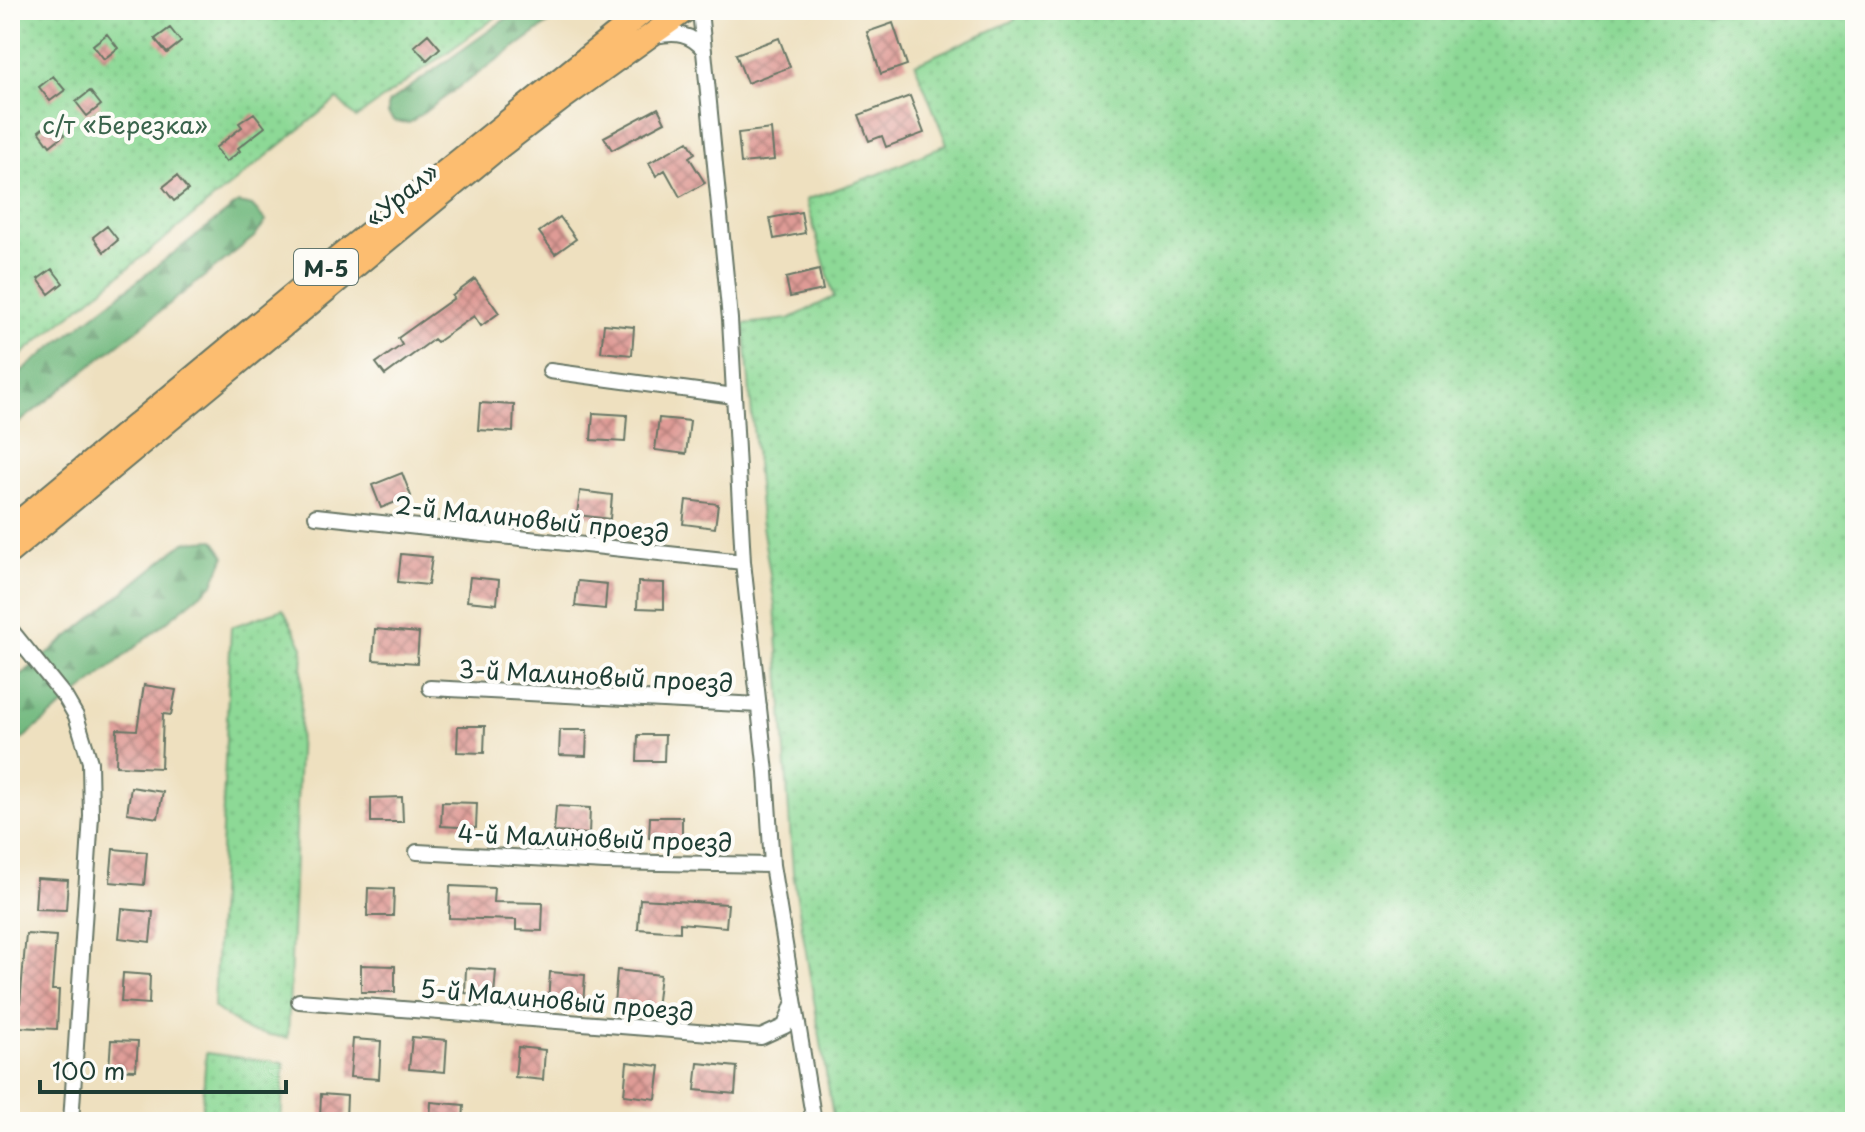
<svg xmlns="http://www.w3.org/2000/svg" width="1865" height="1132" viewBox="0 0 1865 1132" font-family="'Playpen Sans',sans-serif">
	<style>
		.green { fill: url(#green-dots); stroke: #568b65; stroke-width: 2 }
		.forest { fill: url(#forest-firs); stroke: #487b5a; stroke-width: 2 }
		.building { fill: url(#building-cross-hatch) }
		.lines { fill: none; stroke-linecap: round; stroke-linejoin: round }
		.minor-casing { stroke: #677665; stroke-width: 18 }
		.trunk-casing { stroke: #677665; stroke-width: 26 }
		.minor { stroke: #fff; stroke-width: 14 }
		.trunk { stroke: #fcbd6f; stroke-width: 22 }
		.labels { text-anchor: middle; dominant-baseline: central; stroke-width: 8; stroke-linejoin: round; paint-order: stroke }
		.shield { fill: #fdfcf7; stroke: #62766e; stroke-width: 2 }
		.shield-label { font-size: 22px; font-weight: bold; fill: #1f3d34 }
		.park-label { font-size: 24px; fill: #3a644c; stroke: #fdfcf7 }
		.street-label { font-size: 24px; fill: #1f3d34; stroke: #fdfcf7 }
	</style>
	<defs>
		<pattern id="green-dots" width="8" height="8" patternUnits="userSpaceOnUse" patternTransform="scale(2)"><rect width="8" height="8" fill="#8dd996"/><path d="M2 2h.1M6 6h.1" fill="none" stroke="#79bb82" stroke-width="1.8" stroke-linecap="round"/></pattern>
		<pattern id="forest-firs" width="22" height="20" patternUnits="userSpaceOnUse" patternTransform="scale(2)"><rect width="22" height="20" fill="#72b97f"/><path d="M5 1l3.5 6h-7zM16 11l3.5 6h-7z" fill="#5d9869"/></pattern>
		<pattern id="building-cross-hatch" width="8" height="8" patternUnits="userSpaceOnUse" patternTransform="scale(2)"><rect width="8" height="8" fill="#df9b96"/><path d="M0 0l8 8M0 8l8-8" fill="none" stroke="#b4807b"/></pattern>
	</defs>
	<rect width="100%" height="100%" fill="#fdfcf7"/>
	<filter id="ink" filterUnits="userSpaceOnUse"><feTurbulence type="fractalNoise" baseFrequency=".0125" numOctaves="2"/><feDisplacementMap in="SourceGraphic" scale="16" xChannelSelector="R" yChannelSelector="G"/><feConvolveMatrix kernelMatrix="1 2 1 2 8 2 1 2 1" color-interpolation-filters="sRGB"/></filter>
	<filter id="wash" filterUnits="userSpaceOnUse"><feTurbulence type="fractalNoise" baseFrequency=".006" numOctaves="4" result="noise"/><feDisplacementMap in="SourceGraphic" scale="32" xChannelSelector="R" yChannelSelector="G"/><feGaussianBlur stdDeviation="1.8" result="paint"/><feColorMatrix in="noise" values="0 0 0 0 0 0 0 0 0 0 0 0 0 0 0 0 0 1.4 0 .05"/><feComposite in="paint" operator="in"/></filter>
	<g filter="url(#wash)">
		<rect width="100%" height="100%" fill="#eee0bf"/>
		<path class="green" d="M10,10H506L356,118L337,99L10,364Z
			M1012,10H1855V1122H834L793,873L775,605L761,520L744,324L789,319L834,297L806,200L879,174L947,144L915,64L1015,20Z
			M283,609L303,647L288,1038L247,1031L214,1007L231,627Z
			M206,1053L284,1063L281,1122H201Z"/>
		<path class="forest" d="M518,10H567L409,123L394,121L388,114V103Z
			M238,203L252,206L266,221L254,237L10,430V380Z
			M214,540L225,556L213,584L10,749V684L185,542Z"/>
		<g id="blocks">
			<path class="building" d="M893,23L907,65L881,74L867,32Z
				M170,28L181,42L167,53L155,39Z
				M107,34L118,48L104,59L93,45Z
				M428,34L440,48L427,60L414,46Z
				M779,38L790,67L747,83L736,54Z
				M53,76L65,90L50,101L39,87Z
				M90,91L101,105L87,116L76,102Z
				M910,96L924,133L886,147L882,136L869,141L859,115Z
				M658,108L665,122L612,150L604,137Z
				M254,113L265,127L238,148L240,151L226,162L215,148L242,127L239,123Z
				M53,120L64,135L50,146L39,131Z
				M771,129L774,160L741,163L738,133Z
				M688,141L695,153L689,157L705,183L680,197L665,170L656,176L649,163Z
				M177,176L188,190L174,201L163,187Z
				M801,212L805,233L774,239L770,218Z
				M560,217L576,239L555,254L539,232Z
				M107,226L118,240L104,252L93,237Z
				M52,269L63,283L49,294L38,279Z
				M819,270L823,290L790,297L786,278Z
				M475,279L499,313L481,326L474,316L437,342L434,339L385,375L376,363L402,345L398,338L454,298L452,296Z
				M604,324L634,327L632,355L601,352Z
				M480,403L514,405L513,432L478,430Z
				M593,413L627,415L625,442L591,440Z
				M659,418L690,421L686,454L655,450Z
				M402,473L411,496L381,508L372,485Z
				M580,491L612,495L610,519L577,515Z
				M686,500L718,504L715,528L683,524Z
				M401,554L432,557L428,585L398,582Z
				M470,577L499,580L497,604L467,601Z
				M578,581L607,584L605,609L575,606Z
				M638,582L664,583V609L637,608Z
				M375,629L419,633L417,663L373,660Z
				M144,685L176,690L171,715L163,714L161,768L116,766L117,729L137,730Z
				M458,726H485L484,753L457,752Z
				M560,730H587L586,756L559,755Z
				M638,735H665L664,761H637Z
				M131,787L163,792L158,818L127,813Z
				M402,797L403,822H371V798Z
				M442,802L477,803L476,828L441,826Z
				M556,806L590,808L589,834L554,832Z
				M650,817H682V839L649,838Z
				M113,849L147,852L144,885L110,882Z
				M37,878L68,880L66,910L35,909Z
				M450,886L494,888L493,902L543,903L542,931L516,930V920L449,918Z
				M368,888L394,889L393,916H367Z
				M640,899L728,904L726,927L680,923V932L638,929Z
				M122,909L153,912L150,942L119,938Z
				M26,934L56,936L52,990H59L57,1029L18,1027Z
				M361,965L395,966V992H361Z
				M466,968L496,970L494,996L465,993Z
				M617,970L660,975L656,1008L614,1004Z
				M550,972L585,975L583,1006L548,1003Z
				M123,973L150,975L149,1004L121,1002Z
				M412,1037L447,1040L445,1072L409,1069Z
				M353,1039L381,1041L379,1079L350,1077Z
				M111,1040L138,1041L136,1070L109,1069Z
				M518,1047L545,1050L543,1080L515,1077Z
				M627,1062L660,1066L656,1099L624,1095Z
				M698,1063L737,1067L735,1094L695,1090Z
				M321,1094L347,1096L346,1119L320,1118Z
				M431,1102L464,1105L463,1122H430Z"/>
		</g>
	</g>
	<g filter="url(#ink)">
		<use href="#blocks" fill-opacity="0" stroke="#677665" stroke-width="2"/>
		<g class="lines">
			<g class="minor-casing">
				<path id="minor" d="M700,10L730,319L743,562L766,772L772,865L814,1122
					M655,36C675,32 691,33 704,50
					M550,371L734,396
					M316,516L743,562
					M10,629L65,697L76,716L90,762L91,816L71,1122
					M430,688L759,705
					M417,852L605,862L772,865
					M299,1001L761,1037L785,1026L793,1004"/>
			</g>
			<g class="trunk-casing">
				<path id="trunk" d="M10,529L325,268L646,10
					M10,552L497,149L562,99L686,10"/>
			</g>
			<use href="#minor" class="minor"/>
			<use href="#trunk" class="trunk"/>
		</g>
	</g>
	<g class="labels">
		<rect class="shield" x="294" y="249" width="64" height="36" rx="6"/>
		<g class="shield-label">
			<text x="326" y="267">М-5</text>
		</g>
		<g class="park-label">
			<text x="125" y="124">с/т «Березка»</text>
		</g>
		<g class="street-label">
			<text transform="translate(401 194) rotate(-39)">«Урал»</text>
			<text transform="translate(532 518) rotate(6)">2-й Малиновый проезд</text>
			<text transform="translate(596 675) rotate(3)">3-й Малиновый проезд</text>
			<text transform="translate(595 837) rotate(2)">4-й Малиновый проезд</text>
			<text transform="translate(557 999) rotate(5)">5-й Малиновый проезд</text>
		</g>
	</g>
	<rect width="1865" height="1132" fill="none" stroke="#fdfcf7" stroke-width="40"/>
	<path d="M40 1080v12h246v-12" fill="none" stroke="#1f3d34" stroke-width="4"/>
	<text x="52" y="1080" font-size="24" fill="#1f3d34" stroke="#fdfcf7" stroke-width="6" paint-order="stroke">100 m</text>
</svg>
